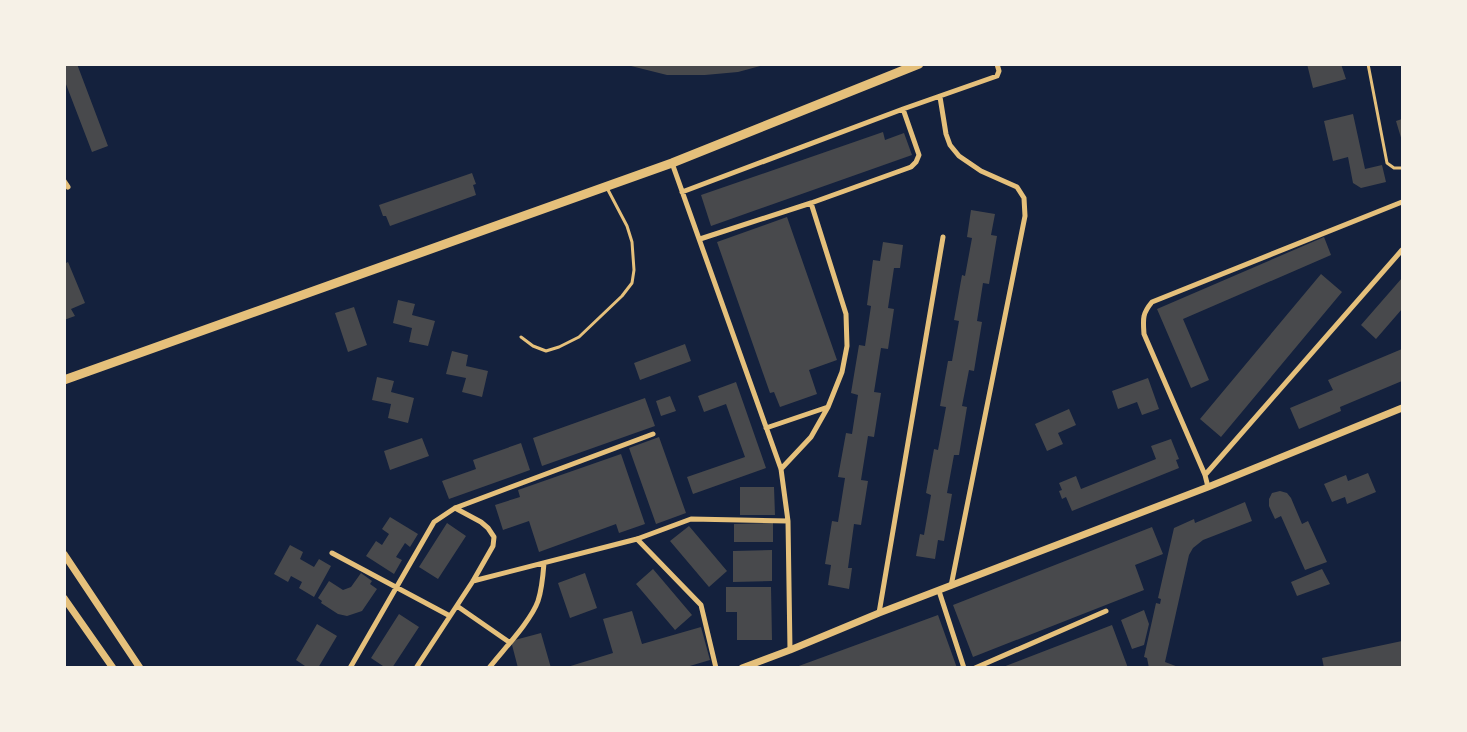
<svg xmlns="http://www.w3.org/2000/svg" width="1467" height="732" viewBox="0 0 1467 732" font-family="Cabin,sans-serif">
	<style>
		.building { fill: #48494c }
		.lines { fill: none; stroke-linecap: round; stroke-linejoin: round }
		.service { stroke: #e5c07b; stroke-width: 3 }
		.minor { stroke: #e5c07b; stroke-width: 5 }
		.tertiary { stroke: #e5c07b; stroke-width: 7 }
		.primary { stroke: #e5c07b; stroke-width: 9 }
	</style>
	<rect width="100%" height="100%" fill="#14213d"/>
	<path class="building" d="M64,64H77L108,146L92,152L64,79Z
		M623,64H763L764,65L738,72L705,75H667Z
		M1307,64H1341L1346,79L1313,88Z
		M1353,114L1365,169L1382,165L1386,182L1361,188L1353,183L1348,157L1333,161L1324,121Z
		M1402,119V141L1396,121Z
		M883,132L885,140L904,133L912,155L711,226L701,195Z
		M472,173L476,184L473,185L476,195L390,226L386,216H383L379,205Z
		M971,210L995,214L991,235L997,236L989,284L983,283L977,321L982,322L974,371L969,370L962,406L967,407L959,455H954L947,493L952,494L944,541L938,540L935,559L916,556L920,534L924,535L931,495L926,493L934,449L938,450L946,407L940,406L948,361H952L959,321L954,320L962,275L965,276L972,238L967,237Z
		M787,217L837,360L809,370L817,394L780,407L774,392L770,393L717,242Z
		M1324,237L1331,255L1183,319L1209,380L1191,388L1157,309Z
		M883,242L903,245L900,268H894L888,308L894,309L888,349L881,348L874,392L881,393L874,437L868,436L861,480L868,481L861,525L854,524L848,568H852L849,589L828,585L831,565L825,564L832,521L838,522L845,478L838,477L846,433L852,434L858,395L851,393L859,345L865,346L871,306L867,305L873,260L880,261Z
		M68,262L85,303L71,309L75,316L64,320V264Z
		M1321,274L1342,292L1221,437L1200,419Z
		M1402,278V309L1376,339L1361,325Z
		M398,300L415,304L412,315L435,321L428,346L409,342L412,328L393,323Z
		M354,307L367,345L348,352L335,313Z
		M685,344L691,361L640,380L634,363Z
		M1402,349V381L1340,407L1341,411L1299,429L1290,408L1333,390L1328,380Z
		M452,351L468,355L466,366L488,371L482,397L462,392L466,378L446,374Z
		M377,377L394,381L391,392L414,398L408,423L388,418L391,404L372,400Z
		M1148,378L1159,409L1142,415L1137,402L1118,409L1112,391Z
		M736,382L766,468L693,494L687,477L745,457L726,404L704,412L698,396Z
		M670,396L676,411L661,416L656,401Z
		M645,398L655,426L542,466L533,438Z
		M1069,409L1076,425L1058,433L1063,444L1047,451L1035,424Z
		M659,437L686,513L656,524L629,448Z
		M422,438L429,456L390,470L384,451Z
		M1171,439L1179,459L1176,460L1179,468L1072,511L1066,497L1062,499L1059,491L1062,490L1059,483L1076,476L1081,489L1156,459L1151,446Z
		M521,443L530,470L449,499L442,481L476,469L473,460Z
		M621,454L645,524L619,533L616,524L539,552L529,521L503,530L495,505L520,497L518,490Z
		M1368,473L1376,492L1347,504L1345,497L1332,502L1324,484L1346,475L1348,481Z
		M740,487H774L775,515H740Z
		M1280,491L1287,493L1291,498L1302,524L1308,521L1327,562L1305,570L1281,516L1275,519L1269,506V499L1272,493Z
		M1245,502L1252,521L1203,540L1193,548L1189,555L1165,662L1181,668H1149L1147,658L1144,657L1156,603L1160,604L1161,599L1158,598L1174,528L1194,519L1195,523Z
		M390,517L418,534L410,547L405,543L396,557L402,560L394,574L366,556L376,541L382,545L389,534L382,529Z
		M447,523L466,536L438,579L419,567Z
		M773,523V542H734V524Z
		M689,526L727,571L709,587L670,541Z
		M1152,527L1163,554L1135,565L1144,590L973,657L953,605Z
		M290,545L303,552L300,559L314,567L319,559L331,566L314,597L299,588L302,582L291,576L288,582L274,574Z
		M772,550V581L733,582V551Z
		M653,569L692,615L675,630L636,584Z
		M1322,569L1330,584L1297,596L1291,582Z
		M361,573L372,581L370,584L377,589L362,611L347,616L338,614L321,603L322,601L318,598L329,581L343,590L351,587Z
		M585,573L597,608L570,618L558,583Z
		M726,587H771L772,640H737V612H726Z
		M1144,610L1149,624L1144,645L1132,649L1121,620Z
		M632,611L642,644L701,627L710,660L683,668H564L613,653L603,619Z
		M399,614L419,627L392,668H386L371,658Z
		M938,615L957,668H796V667Z
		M317,624L337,636L318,668H308L296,660Z
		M1112,625L1128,668H1003V667Z
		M541,633L551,668H518L511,641Z
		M1402,641V668H1324L1322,658Z"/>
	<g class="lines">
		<path class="service" d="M1368,64L1387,163L1394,168H1402
			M521,337L533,346L546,351L559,347L579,337L622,296L632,283L634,270L632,242L627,226L607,188"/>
		<path class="minor" d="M940,97L946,134L950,145L959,156L981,171L1017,187L1024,198L1025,216L951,586
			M672,163L781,469L788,521L790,650
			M64,181L68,187
			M682,192L903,109L997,76L999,71L997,64
			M700,239L811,203L911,167L916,162L919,155L903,109
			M766,428L828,407
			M781,469L811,437L828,407L842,372L847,346L846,314L811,203
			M1205,475L1402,250
			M1208,487L1205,475L1144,334C1143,319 1142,314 1152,302L1402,202
			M637,539L701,605L716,668
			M332,553L450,616
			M473,581L637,539L691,519L788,521
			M939,591L964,668
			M457,606L509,642
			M879,613L943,237
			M350,668L434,522L455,508L653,434
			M416,668L473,581L493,546L494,537L488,528L481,522L455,508
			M489,668C503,650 531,621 538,601C542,589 543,576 544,563
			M975,668L1106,611"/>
		<path class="tertiary" d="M64,554L140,668
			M64,598L113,668
			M742,668L790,650L879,613L1208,487L1402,408"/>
		<path class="primary" d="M64,380L672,163L919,64"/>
	</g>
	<rect width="1467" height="732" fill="none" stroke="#f6f1e7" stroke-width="132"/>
</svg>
